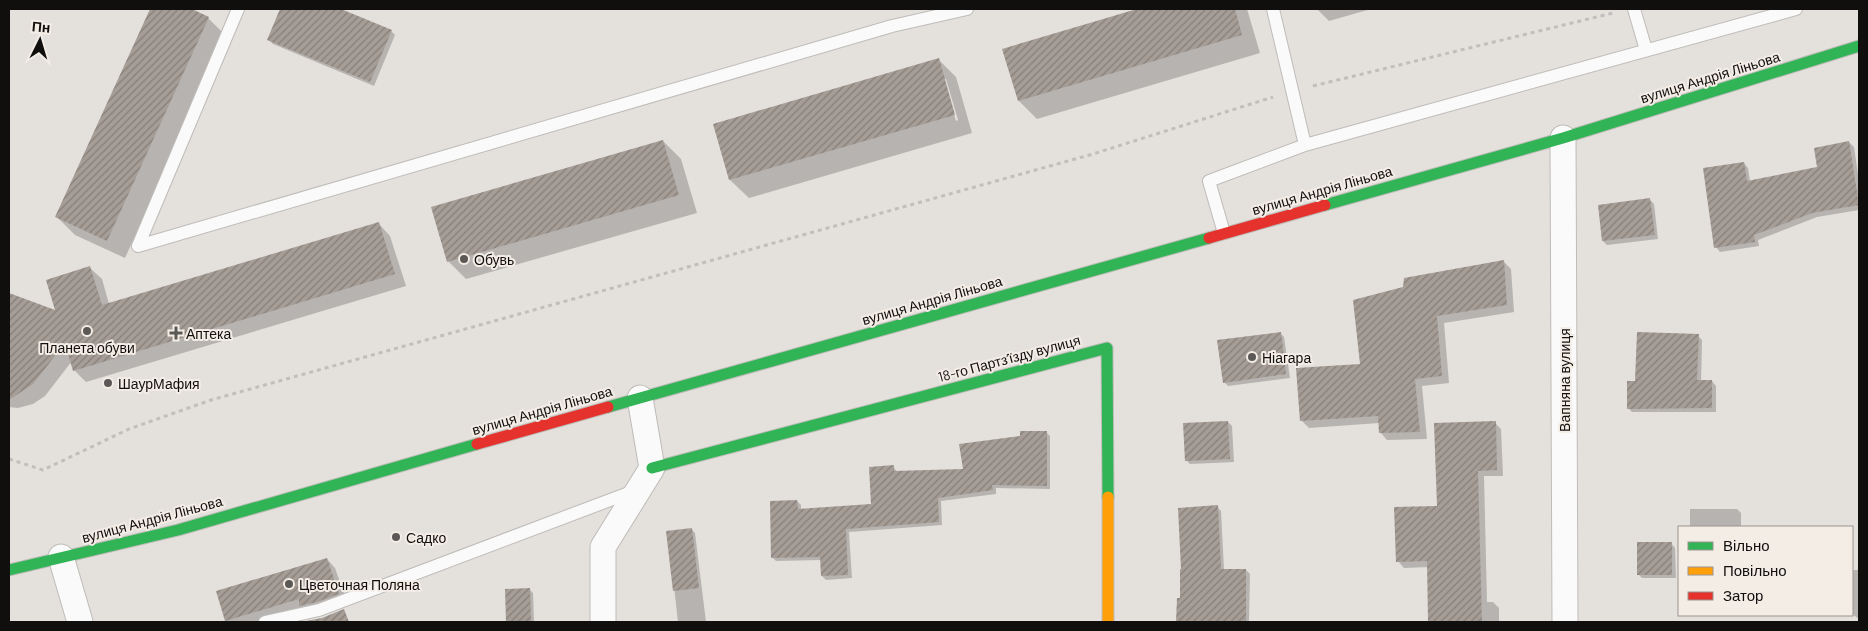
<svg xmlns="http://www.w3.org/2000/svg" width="1868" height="631" viewBox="0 0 1868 631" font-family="Barlow,sans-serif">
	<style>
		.shadow { fill: #0003; fill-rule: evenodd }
		.building { fill: url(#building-hatch) }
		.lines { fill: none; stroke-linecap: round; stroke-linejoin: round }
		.lane-casing { stroke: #bebcb9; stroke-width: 14 }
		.street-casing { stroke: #bebcb9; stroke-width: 27 }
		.fast-casing { stroke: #bebcb9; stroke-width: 13 }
		.slow-casing { stroke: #bebcb9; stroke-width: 13 }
		.jam-casing { stroke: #bebcb9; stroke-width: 13 }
		.path { stroke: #c0bfbd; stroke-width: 3; stroke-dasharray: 4 4; stroke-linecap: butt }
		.lane { stroke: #fbfafa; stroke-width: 12 }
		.street { stroke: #fbfafa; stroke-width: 25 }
		.fast { stroke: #30b455; stroke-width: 11 }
		.slow { stroke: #ff9f0a; stroke-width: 11 }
		.jam { stroke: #e5322d; stroke-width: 11 }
		.poi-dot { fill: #5b5855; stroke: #f4ede6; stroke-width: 2 }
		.labels { text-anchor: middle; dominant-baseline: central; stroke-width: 4; stroke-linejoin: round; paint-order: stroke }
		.street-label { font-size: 14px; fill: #110f0d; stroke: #f4ede6 }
		.poi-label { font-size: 14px; fill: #110f0d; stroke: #f4ede6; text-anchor: start }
	</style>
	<defs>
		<pattern id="building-hatch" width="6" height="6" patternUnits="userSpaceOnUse" patternTransform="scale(1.25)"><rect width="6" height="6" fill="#a69d96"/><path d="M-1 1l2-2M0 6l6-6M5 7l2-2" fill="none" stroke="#867e79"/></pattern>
	</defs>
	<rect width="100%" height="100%" fill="#e4e0dc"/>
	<path class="shadow" d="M152,9H189L208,18L226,36L125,258L75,235L57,217Z
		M281,9H337L391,31L395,35L374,86L273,44L269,40Z
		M1142,9H1247L1260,53L1037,119L1019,101L1004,50Z
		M1317,9H1371L1329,21Z
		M938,59L956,77L972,133L749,198L730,180L714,125ZM944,79H946L958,120L956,121Z
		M663,141L681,159L697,213L466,279L448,261Z
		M1849,142L1854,147L1859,181V210L1817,217L1758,240L1759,246L1720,252L1716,247L1744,163L1748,168L1750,181L1819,168Z
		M1650,200L1654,204L1658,239L1607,245L1603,241Z
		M379,224L390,236L406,286L86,382L74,370L72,361L45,396L33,404L18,408L9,407V294L57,312L90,268L102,279L109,304Z
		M1503,261L1511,269L1514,312L1444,323L1449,383L1422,386L1427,439L1387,440L1380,432L1379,423L1309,428L1301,420L1361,365Z
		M1280,333L1284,337L1290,378L1228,386L1224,382Z
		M1698,336L1702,340L1701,382L1712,381L1716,386V412H1632L1628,408L1637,382Z
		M1228,422L1232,426L1234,462L1190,464L1186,460Z
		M1495,423L1501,429L1503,476H1484L1487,602H1493L1499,608V622H1430L1429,567L1404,568L1398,561L1438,507Z
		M1046,432L1050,436V489L996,488V494L941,501L942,525L849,532L852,578L826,580L822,576L821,560L776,561L772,557L797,501L801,505V510L873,505L893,466L897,472L964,470Z
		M1217,507L1221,511L1224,570H1246L1250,574L1249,622H1178V599H1182Z
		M1690,509H1737L1741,513V527H1690Z
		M691,529L695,533L706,622H678L668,532Z
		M1671,543L1675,548L1676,578H1642L1638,574Z
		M327,559L335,568L345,596L256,622H228L226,620Z
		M1852,570H1859V619L1852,614Z
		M529,589L533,593L534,622H507L506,590Z"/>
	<path class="building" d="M150,9H192L209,17L107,241L55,217Z
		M280,9H341L392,30L370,82L267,40Z
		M1137,9H1235L1242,35L1018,101L1002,49Z
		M939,58L955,115L729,180L713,124Z
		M663,140L679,195L447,262L431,207Z
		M1849,141L1859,205L1812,213L1754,235L1755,242L1714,248L1703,168L1744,162L1747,181L1817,167L1814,148Z
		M1650,198L1655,235L1602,241L1598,205Z
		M379,222L395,274L73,371L65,343L33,384L9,400V293L55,310L46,280L90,266L102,305Z
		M1504,260L1507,305L1437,316L1442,376L1415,379L1420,432L1379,433L1378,416L1300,421L1296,368L1360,364L1353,300L1403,287L1404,278Z
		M1281,332L1286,374L1223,383L1217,340Z
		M1637,332L1699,334L1697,380H1712V408L1627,409V381H1635Z
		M1228,421L1230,459L1185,461L1183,423Z
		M1496,421L1497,470L1478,471L1482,622H1428L1427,561L1396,562L1394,507L1437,506L1434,423Z
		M1020,431H1047V486L992,485L993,490L938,498L939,522L846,529L848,575L821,576L820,557L771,558L770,501L797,500L798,509L871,504L869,467L894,465V471L963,469L959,444L1020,436Z
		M1218,505L1221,569H1246V622H1176L1177,598H1180V569H1181L1178,508Z
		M692,528L699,588L673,591L666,531Z
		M1637,542H1672V575H1637Z
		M327,558L339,594L317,602L299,606V599L225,621L216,591Z
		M530,588L531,622H506L505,589Z
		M344,609L349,622H301L322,618Z"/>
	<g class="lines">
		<g class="lane-casing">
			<path id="lane" d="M1273,9L1305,145
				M1634,9L1646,50
				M1224,233L1209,181L1305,145L1796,9
				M138,246L892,26L967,9
				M138,246L238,9
				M265,622L319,610L634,491"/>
		</g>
		<g class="street-casing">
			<path id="street" d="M1563,138L1565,622
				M61,557L80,622
				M603,622V547L652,468L640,398"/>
		</g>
		<g class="fast-casing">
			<path id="fast" d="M1325,205L1563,138L1859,46
				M608,407L1209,238
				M652,468L1107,348L1108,497
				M9,570L178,530L477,444"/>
		</g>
		<g class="slow-casing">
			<path id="slow" d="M1108,497V622"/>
		</g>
		<g class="jam-casing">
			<path id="jam" d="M1209,238L1325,205
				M477,444L608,407"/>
		</g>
		<path class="path" d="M1313,86L1613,13
			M9,459L43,470L129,429L211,400L1093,154L1273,97"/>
		<use href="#lane" class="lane"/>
		<use href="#street" class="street"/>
		<use href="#fast" class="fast"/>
		<use href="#slow" class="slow"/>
		<use href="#jam" class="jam"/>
	</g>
	<g class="poi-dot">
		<circle cx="464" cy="259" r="5"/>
		<circle cx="87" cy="331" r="5"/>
		<path d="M173.5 325.5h5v5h5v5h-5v5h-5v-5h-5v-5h5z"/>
		<circle cx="1252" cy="357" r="5"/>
		<circle cx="108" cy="383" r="5"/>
		<circle cx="396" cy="537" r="5"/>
		<circle cx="289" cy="584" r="5"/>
	</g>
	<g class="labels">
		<g class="street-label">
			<text transform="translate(1710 77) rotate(-17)">вулиця Андрія Ліньова</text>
			<text transform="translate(1322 190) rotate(-16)">вулиця Андрія Ліньова</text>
			<text transform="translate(932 300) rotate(-16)">вулиця Андрія Ліньова</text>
			<text transform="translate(1009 358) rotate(-15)">18-го Партз’їзду вулиця</text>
			<text transform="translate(1564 380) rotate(-90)">Вапняна вулиця</text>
			<text transform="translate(542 410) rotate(-16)">вулиця Андрія Ліньова</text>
			<text transform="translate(152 519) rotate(-15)">вулиця Андрія Ліньова</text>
		</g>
		<g class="poi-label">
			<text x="474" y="259">Обувь</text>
			<text x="186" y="333">Аптека</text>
			<text x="87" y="347" text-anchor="middle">Планета обуви</text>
			<text x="1262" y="357">Ніагара</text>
			<text x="118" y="383">ШаурМафия</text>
			<text x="406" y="537">Садко</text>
			<text x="299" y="584">Цветочная Поляна</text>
		</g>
	</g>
	<rect width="1868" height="631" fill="none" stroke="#110f0d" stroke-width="20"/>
	<rect x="1678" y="526" width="175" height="90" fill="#f4ede6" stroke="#99948f"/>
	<rect x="1688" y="542" width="25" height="8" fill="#30b455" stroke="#99948f"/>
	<text x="1723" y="551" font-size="15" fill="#110f0d">Вільно</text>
	<rect x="1688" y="567" width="25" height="8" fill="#ff9f0a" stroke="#99948f"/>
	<text x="1723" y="576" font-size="15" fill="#110f0d">Повільно</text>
	<rect x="1688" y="592" width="25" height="8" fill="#e5322d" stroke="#99948f"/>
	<text x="1723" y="601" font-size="15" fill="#110f0d">Затор</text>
	<g transform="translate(40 40) rotate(5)" stroke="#f4ede6" stroke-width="4" paint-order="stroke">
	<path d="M0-4L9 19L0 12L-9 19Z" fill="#110f0d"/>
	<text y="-8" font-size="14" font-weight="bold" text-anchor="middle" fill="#110f0d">Пн</text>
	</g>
</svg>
